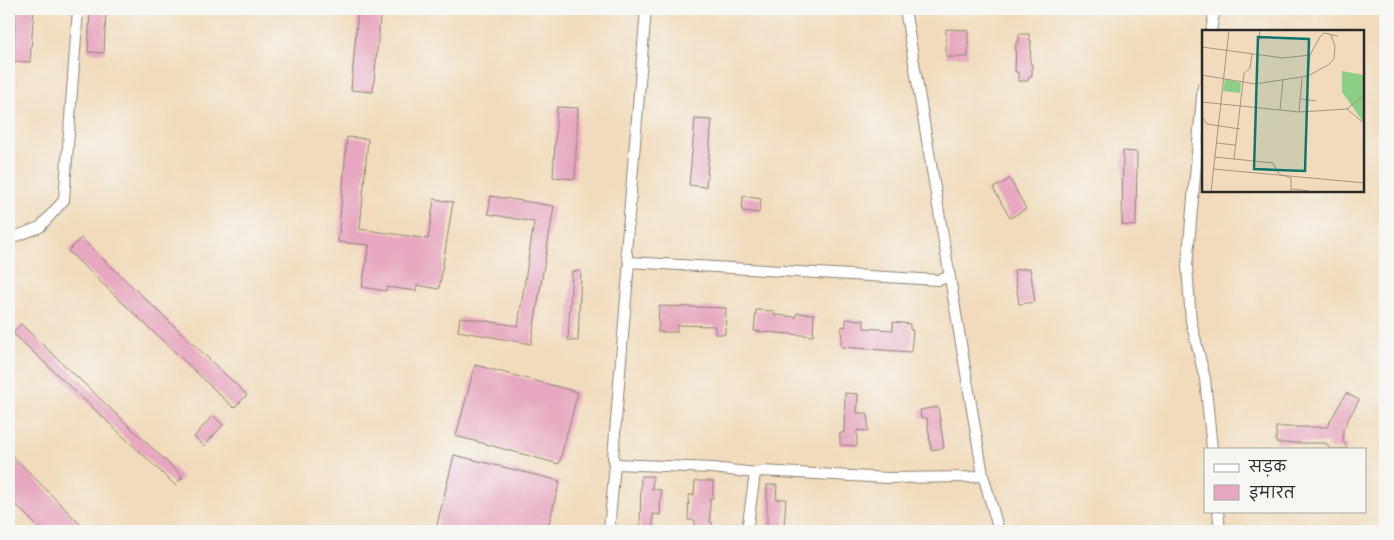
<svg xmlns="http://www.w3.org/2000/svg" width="1394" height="540" viewBox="0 0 1394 540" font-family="Sriracha,'Playpen Sans Deva',sans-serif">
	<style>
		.building { fill: #e7a7c0 }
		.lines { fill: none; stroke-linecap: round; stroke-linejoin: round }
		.minor-casing { stroke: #8e8374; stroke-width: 12 }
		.minor { stroke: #fff; stroke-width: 10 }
		.inset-road { fill: none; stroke: #a29582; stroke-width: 1 }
		.view { fill: #0f766e; fill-opacity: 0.15; stroke: #0f766e; stroke-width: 2.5 }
		.inset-edge { fill: none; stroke: #2b2b2b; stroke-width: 2.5 }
	</style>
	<rect width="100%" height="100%" fill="#f6f6f2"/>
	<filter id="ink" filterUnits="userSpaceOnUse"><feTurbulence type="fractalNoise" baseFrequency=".02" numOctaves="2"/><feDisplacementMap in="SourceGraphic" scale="10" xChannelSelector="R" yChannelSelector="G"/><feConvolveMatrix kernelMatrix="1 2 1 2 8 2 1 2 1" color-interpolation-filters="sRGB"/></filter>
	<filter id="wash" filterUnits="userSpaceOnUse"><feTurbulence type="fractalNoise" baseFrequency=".0096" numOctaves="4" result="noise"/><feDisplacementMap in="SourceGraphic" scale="20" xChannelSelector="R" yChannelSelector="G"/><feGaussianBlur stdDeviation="1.12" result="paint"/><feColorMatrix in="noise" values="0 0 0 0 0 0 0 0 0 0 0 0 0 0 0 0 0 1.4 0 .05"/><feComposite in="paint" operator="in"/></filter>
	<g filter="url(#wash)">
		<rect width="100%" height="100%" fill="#f1dbbc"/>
		<g id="blocks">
			<path class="building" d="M16,9H34L30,62L12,61Z
				M90,9H106L104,53L88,52Z
				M358,9H381L373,92L351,90Z
				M946,29L968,30V57H946Z
				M1019,34H1029V40H1031L1030,64H1032V76H1029L1028,81H1018V72H1015L1016,42H1019Z
				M557,107L578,108L575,179L553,177Z
				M695,119L712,120L706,187L689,185Z
				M347,137L368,139L360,229L428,239L434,199L453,202L439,289L417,285L416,291L387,287L386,291L362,287L369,245L338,242Z
				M1123,151L1137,152L1136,226L1122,225Z
				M1010,179L1026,209L1010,218L993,188Z
				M491,196L554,206L531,344L458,331L460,317L518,326L534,222L488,214Z
				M743,196L761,199L759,213L742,211Z
				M81,238L247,395L234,408L68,251Z
				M1030,268L1035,302L1019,304L1014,270Z
				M572,271H581L578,341L568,340Z
				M659,306L726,308L725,334H715V326L677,325V332H658Z
				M756,310L774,311V315L796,317L797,313L814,314L813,336L754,331Z
				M846,319L864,320V328L893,330V322L910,324V330H913L911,352L841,347L842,326L846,327Z
				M21,324L183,477L175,485L13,333Z
				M475,365L578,392L559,464L456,436Z
				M845,393L858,394L857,413H868V431L857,430V446L840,445V433H844Z
				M1346,393L1359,400L1343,429V441L1348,449H1330L1326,443H1276V427H1327Z
				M938,407L944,448L931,450L927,418H921L920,410Z
				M213,415L223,425L204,446L194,437Z
				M9,452L80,524L73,531H42L9,498Z
				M454,455L560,481L547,531H445L436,529Z
				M641,476H653L652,489L661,490L660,515L653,514V531H640Z
				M695,481H713V498H710V522H712V531H695V520H688L689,495H694Z
				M767,485H777L776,499H786L784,526L777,525V531H767Z"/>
		</g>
	</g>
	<g filter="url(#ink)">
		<use href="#blocks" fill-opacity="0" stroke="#8e8374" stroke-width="1"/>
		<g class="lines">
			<g class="minor-casing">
				<path id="minor" d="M905,9L983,475L999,531
					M1211,31L1215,9
					M1203,86L1187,266L1191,321L1205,379L1212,449
					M9,239L40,227L64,200L78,9
					M629,262L938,280L949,277
					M615,464L613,457L629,262L626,252L646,9
					M1218,511L1220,531
					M609,531L615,464L713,468L755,473L762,471L888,478L972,477L983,475
					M747,531L755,473"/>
			</g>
			<use href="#minor" class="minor"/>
		</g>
	</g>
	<g transform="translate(1202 30)">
		<rect width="162" height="162" fill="#f1dbbc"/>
		<path d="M140,41L162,45V93L140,62ZM23,49L39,53L38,63L21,61Z" fill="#8bce86"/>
		<path class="inset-road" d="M0,17L81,28L108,25M55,24L58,0M0,45L53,54L106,46L126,35L132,29L133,16L129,5M106,46L108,25L118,7L122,3L136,6M100,48L97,82L145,79L163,64M99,69L114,71M0,72L97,82M145,79L163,94M78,80L81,50M0,87L5,94L38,99M14,113L33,115M13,127L71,133L77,144L89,148V162M32,129L42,43L48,38L50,24M11,139L163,153M90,159L107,161M9,162L27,0"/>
		<path class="view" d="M56,7L107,9L103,141L52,139Z"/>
		<rect width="162" height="162" class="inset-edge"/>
	</g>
	<rect width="1394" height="540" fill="none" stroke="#f6f6f2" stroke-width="30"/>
	<rect x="1204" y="448" width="162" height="65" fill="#f6f6f2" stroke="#a5a5a2"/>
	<rect x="1214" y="464" width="25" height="8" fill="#ffffff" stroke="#a5a5a2"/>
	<text x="1249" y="472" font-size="15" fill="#2b2b2b">सड़क</text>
	<rect x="1214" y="485" width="25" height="15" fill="#e7a7c0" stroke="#a5a5a2"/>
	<text x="1249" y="498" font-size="15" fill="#2b2b2b">इमारत</text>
</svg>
